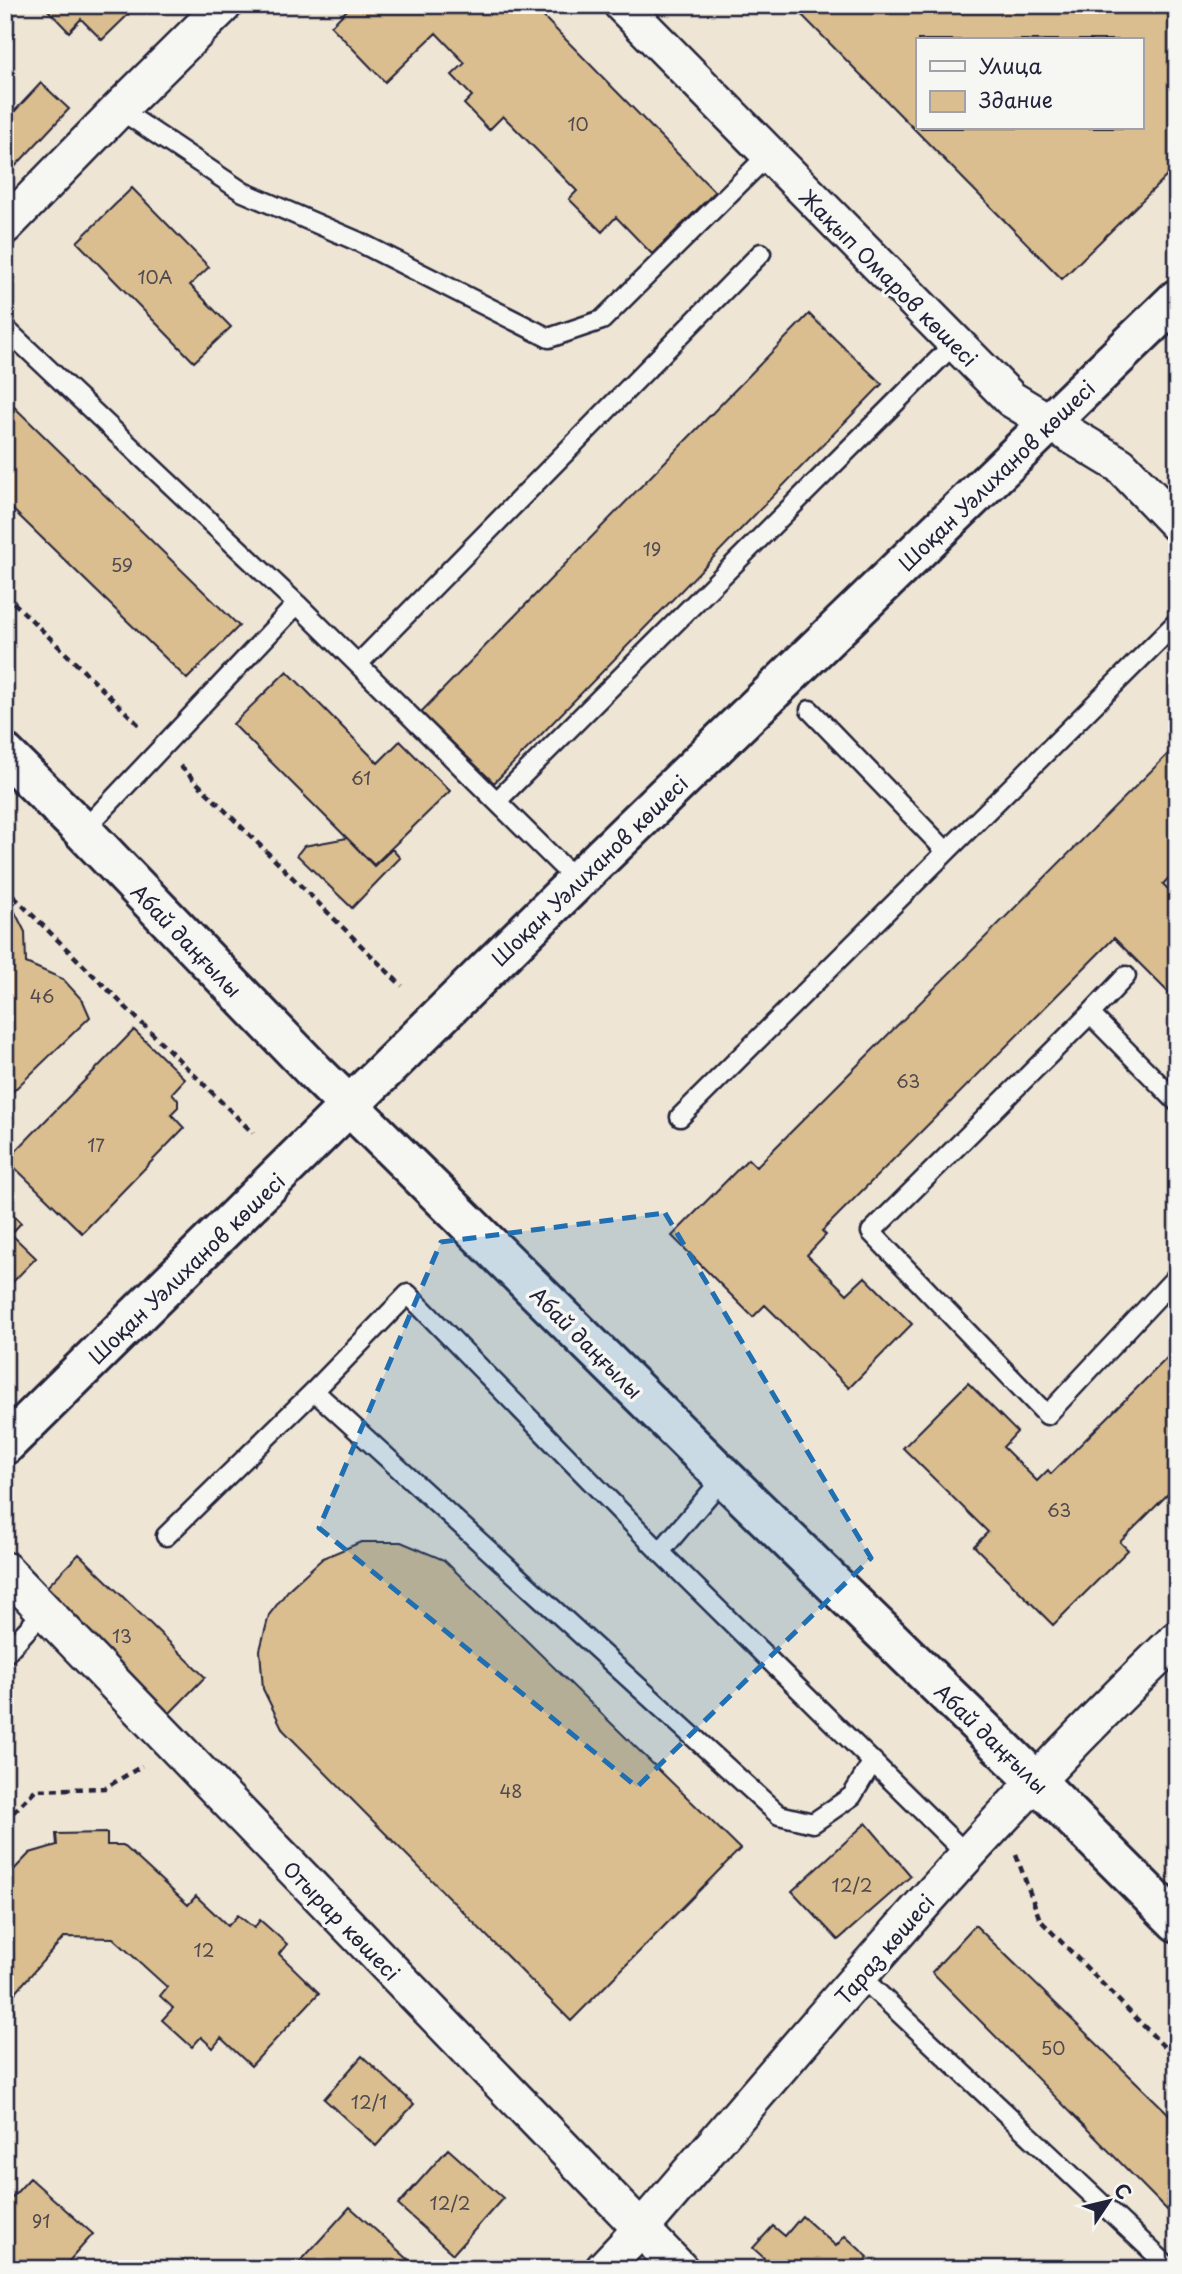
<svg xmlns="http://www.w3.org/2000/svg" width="1182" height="2274" viewBox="0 0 1182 2274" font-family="'Playpen Sans',sans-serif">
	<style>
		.building { fill: #dabe8f; stroke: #22223b; stroke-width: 2; fill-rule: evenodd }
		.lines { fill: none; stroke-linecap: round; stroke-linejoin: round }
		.lane-casing { stroke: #22223b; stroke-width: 23 }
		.street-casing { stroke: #22223b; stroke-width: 40 }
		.secondary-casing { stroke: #22223b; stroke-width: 44 }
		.path { stroke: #22223b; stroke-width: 4.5; stroke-dasharray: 7 5; stroke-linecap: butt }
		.lane { stroke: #f6f6f2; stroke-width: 18 }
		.street { stroke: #f6f6f2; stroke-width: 35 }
		.secondary { stroke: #f6f6f2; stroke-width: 38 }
		.marked { fill: #1f6fb2; fill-opacity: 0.2; stroke: #1f6fb2; stroke-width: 5; stroke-dasharray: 14 9; stroke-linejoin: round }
		.labels { text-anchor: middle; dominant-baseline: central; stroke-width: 7; stroke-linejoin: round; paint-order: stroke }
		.number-label { font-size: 18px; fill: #504950 }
		.street-label { font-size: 21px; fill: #22223b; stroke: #f6f6f2 }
	</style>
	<rect width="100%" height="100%" fill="#eee5d4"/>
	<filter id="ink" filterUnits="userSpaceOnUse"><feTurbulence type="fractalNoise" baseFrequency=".0143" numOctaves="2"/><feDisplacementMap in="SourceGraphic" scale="14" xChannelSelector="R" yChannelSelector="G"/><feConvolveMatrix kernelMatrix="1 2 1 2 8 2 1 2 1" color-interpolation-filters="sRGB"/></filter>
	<g filter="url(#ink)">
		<path class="building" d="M43,5H138L102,40L81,19L69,32Z
			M352,5H532L715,192L652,254L616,217L602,232L569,199L577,191L503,116L489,130L464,104L472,96L452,75L465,63L436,33L385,82L331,26Z
			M792,5H1177V166L1062,279ZM918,40H1142V128H918Z
			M41,83L69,109L8,174L5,171V107L12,114Z
			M132,188L209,267L190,285L231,327L194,362L77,242Z
			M809,314L882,384L494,783L421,712Z
			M5,398L239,626L187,679L5,502Z
			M287,671L378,763L400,741L450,791L374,865L233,724Z
			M1177,745V869L1163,884L1177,898V1001L1114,938L822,1231L826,1235L807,1255L847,1294L865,1277L912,1324L849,1388L765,1305L753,1317L672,1236L748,1159L756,1167Z
			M347,838L374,866L392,849L400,858L352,908L297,855L304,846Z
			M5,903L15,912L25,932L26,963L63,979L83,1001L90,1017L5,1099Z
			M134,1030L185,1079L172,1093L178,1100V1107L171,1114L184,1128L82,1233L7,1160Z
			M5,1208L21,1223L11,1234L36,1258L5,1290Z
			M1177,1348V1485L1120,1542L1128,1550L1053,1625L974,1546L988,1532L903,1448L968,1383L1017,1432L1003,1447L1037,1481L1048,1470L1051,1474Z
			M361,1542H401L444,1560L740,1849L571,2021L283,1730L263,1689L260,1650L269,1615L290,1588L323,1558Z
			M79,1554L205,1677L165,1718L40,1594Z
			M866,1823L911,1876L838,1940L792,1891Z
			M107,1833V1845H123L188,1905L196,1896L228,1926L238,1915L254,1928L260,1920L287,1944L279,1954L319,1993L251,2066L221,2038L213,2048L201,2037L192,2047L162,2020L173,2008L160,1996L167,1987L113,1938L64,1937L6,2003L14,2011L5,2021V1879L30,1853L57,1845L56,1834Z
			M975,1925L1177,2122V2220L932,1972Z
			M362,2056L414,2104L376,2146L324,2099Z
			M448,2149L503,2198L453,2254L398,2205Z
			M30,2178L93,2234L62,2269L5,2268V2205Z
			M350,2207L419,2269H302L298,2264Z
			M802,2216L836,2246L845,2236L868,2257L859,2267L861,2269H755L764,2258L753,2248L773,2226L785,2236Z"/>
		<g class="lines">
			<g class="lane-casing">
				<path id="lane" d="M119,109L243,192L357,241L549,338L602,320L768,155
					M5,328L297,604
					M358,664L761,253
					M810,710L946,851
					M497,801L955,343
					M83,831L297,604L577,881
					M1126,976L1090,1014L1177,1102
					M1090,1014L871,1232L1047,1415L1177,1276
					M680,1117L1177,622
					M314,1391L779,1815L813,1823L852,1796L873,1761
					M166,1536L314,1391L408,1294L660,1552L967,1855
					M660,1552L724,1477
					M5,1654L45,1610
					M860,1976L1171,2269"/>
			</g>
			<g class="street-casing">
				<path id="street" d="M622,5L1011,399L1120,465L1177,524
					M5,226L119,109L224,5
					M5,1570L680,2269
					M603,2269L640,2230C814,2028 985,1823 1177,1639"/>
			</g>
			<g class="secondary-casing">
				<path id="secondary" d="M5,754L83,831L315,1072L724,1477L1035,1780L1177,1922
					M5,1445L577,881L1177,299"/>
			</g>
			<path class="path" d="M5,594L142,728
				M180,766L402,986
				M5,888L253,1133
				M5,1821L35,1790L105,1788L142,1766
				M1016,1855L1040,1920L1177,2060"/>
			<use href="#lane" class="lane"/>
			<use href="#street" class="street"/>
			<use href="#secondary" class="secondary"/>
		</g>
	</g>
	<path class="marked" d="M665,1213L871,1558L637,1787L319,1528L441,1242Z"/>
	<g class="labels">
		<g class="number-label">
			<text x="578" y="123">10</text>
			<text x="155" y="276">10А</text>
			<text x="652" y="548">19</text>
			<text x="122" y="564">59</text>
			<text x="361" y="777">61</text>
			<text x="42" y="995">46</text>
			<text x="908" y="1080">63</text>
			<text x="96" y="1144">17</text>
			<text x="1059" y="1509">63</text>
			<text x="122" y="1635">13</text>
			<text x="511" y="1790">48</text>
			<text x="852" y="1884">12/2</text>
			<text x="204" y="1949">12</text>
			<text x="1053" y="2047">50</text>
			<text x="369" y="2101">12/1</text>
			<text x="450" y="2202">12/2</text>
			<text x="41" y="2220">91</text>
		</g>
		<g class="street-label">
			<text transform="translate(889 277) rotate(45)">Жақып Омаров көшесі</text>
			<text transform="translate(996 475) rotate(-44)">Шоқан Уәлиханов көшесі</text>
			<text transform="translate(589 870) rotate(-44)">Шоқан Уәлиханов көшесі</text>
			<text transform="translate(187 940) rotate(46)">Абай даңғылы</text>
			<text transform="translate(186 1268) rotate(-44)">Шоқан Уәлиханов көшесі</text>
			<text transform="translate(587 1342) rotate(45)">Абай даңғылы</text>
			<text transform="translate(992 1738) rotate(44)">Абай даңғылы</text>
			<text transform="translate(342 1920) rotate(46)">Отырар көшесі</text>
			<text transform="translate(884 1949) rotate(-49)">Тараз көшесі</text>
		</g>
	</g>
	<rect width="1182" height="2274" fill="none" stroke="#f6f6f2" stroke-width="28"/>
	<rect x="14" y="14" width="1154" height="2246" fill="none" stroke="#22223b" stroke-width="2.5" filter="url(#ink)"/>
	<rect x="916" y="38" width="228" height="91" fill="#f6f6f2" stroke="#a1a1a9" stroke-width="2"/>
	<rect x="930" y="61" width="35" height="10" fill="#f6f6f2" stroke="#a1a1a9" stroke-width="2"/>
	<text x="979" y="74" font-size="21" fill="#22223b">Улица</text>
	<rect x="930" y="91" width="35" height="21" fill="#dabe8f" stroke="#a1a1a9" stroke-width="2"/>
	<text x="979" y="108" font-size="21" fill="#22223b">Здание</text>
	<g transform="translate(1109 2201) rotate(55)" stroke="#f6f6f2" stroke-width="5" paint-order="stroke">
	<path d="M0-5L12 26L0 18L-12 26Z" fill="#22223b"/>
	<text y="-10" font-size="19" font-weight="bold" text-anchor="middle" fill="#22223b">С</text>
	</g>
</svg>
